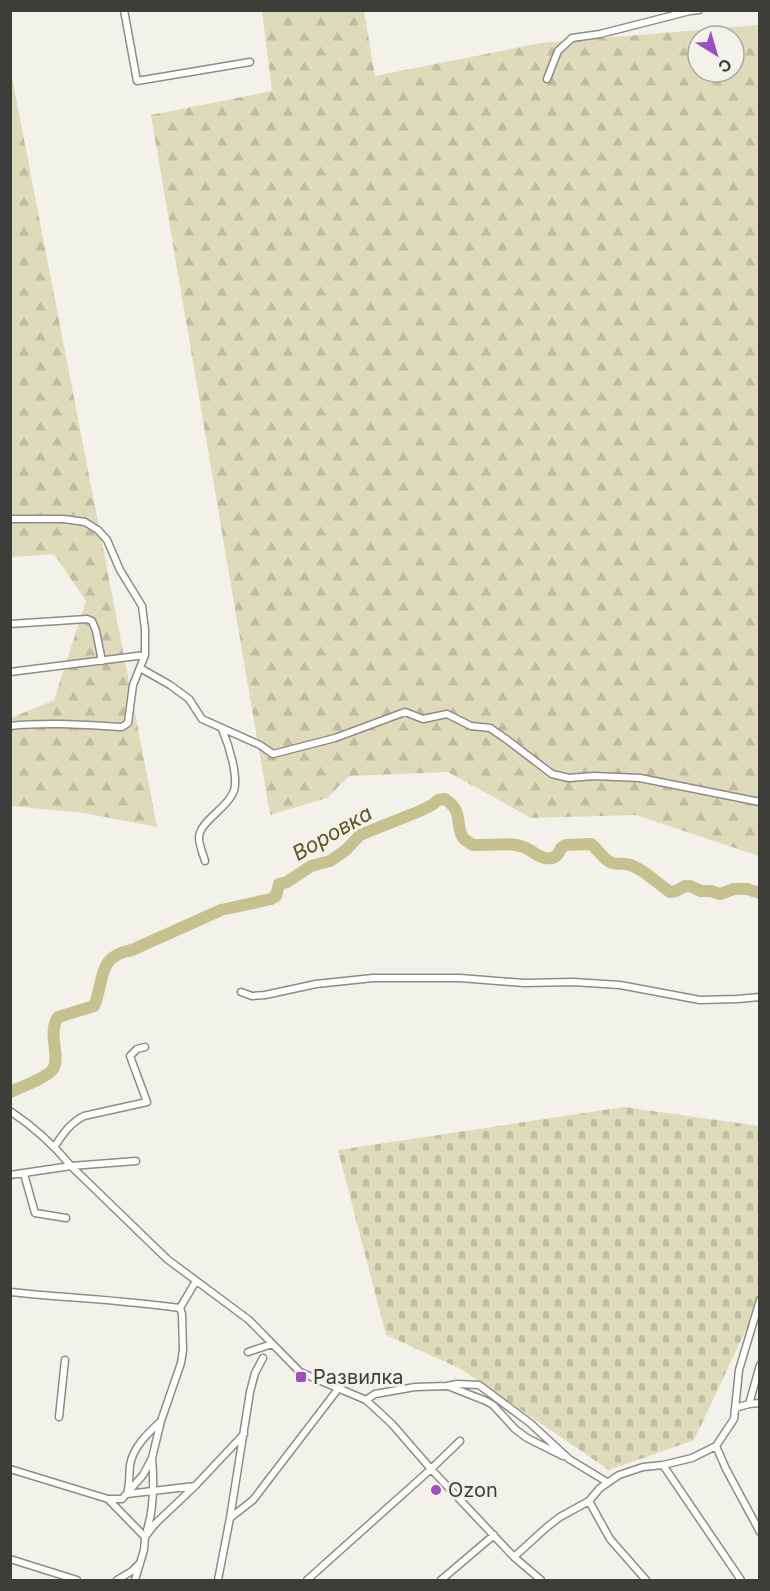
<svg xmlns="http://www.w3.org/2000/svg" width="770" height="1591" viewBox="0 0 770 1591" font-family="Inter,sans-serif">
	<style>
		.forest { fill: url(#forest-firs); fill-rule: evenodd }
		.cemetery { fill: url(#cemetery-stones) }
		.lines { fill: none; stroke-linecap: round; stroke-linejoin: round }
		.river { stroke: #c5c290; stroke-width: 12 }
		.minor-casing { stroke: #8d8d85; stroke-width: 9 }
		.minor { stroke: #fff; stroke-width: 6 }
		.poi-dot { fill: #9e4ebf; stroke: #f3f2ea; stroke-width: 2 }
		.labels { text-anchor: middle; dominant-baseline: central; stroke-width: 6; stroke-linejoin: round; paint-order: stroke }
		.poi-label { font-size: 20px; fill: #3d3d3a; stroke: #f3f2ea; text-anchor: start }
		.water-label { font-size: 21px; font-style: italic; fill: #5b561d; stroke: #f3f2ea }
	</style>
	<defs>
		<pattern id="forest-firs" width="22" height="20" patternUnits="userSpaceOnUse" patternTransform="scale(1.5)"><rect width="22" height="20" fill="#dddbba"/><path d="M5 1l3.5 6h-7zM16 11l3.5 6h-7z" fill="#bfbda1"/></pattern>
		<pattern id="cemetery-stones" width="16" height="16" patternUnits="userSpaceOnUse" patternTransform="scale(1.5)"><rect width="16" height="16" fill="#dddbba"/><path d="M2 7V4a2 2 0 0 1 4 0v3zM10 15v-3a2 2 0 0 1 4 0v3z" fill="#bfbda1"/></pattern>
	</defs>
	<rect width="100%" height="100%" fill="#f3f2ea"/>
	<path class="forest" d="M262,11H364L375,76L541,43L759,25V856L636,815L531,818L448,772L349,776L327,798L270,815L151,115L272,91ZM698,36H734V72H698Z
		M10,67L157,827L84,813L11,806V718L54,700L86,601L54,554L11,557Z"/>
	<path class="cemetery" d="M624,1107L759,1126V1302L694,1440L609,1470L461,1369L386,1335L338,1150Z"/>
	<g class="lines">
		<path class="river" d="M10,1092C21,1087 47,1078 53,1069C61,1057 47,1033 58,1017L94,1006C105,981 96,956 132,950L221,910L271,899L276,896L279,884L287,882L311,866L330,861L346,850L360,835L420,811L432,805L438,800L445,799C465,812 454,827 464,839C467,841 470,843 473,845C487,846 513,841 526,848C535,852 540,860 552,858C557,857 559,853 561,848L566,845L591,844C598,849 603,860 612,863C621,865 626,862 635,867C648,873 658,884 670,892L676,891L685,886H690L701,891H711L720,894L734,889H747L760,893"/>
		<g class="minor-casing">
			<path id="minor" d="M124,10L137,81L250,62
				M547,79L558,51L572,38L600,34L690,11L699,10
				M10,519H64L85,522L98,530L107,540L120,570L142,606L145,629V655L133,685L128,723L122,727C85,725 48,722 10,726
				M10,624L87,619L92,621L96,631L102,661
				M140,668L170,685L189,699L202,719L260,745L273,754L335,738L405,712L423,719L447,714L471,726L490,728L506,739L552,774L569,778L594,776L640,778L760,802
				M10,672L145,655
				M205,861C203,854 199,845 199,838C199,822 226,809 233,793C240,779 228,743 222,729
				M241,992L252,996L265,995L316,984L373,978H460L524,983L573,982L620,985L700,1000L737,999L760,997
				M10,1111C34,1127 53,1144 71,1166L136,1161
				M55,1146C63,1134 70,1123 84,1116L147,1102L130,1056L137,1049L145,1047
				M24,1174L35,1213L66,1218
				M10,1175L71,1166L167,1259L249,1320L300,1372L366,1400L392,1424L431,1469L514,1557L541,1580
				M10,1292C67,1298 124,1300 180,1308L182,1314L183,1350L181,1363L161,1421L152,1458L143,1475L122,1499H108
				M180,1308L196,1281
				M248,1352L272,1344
				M448,1386L486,1401L493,1405L515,1429L527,1438L563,1456
				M366,1400L375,1394L415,1387L447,1386L457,1384L479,1385L530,1423L569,1459L607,1482
				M749,1404L760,1365
				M735,1408L749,1404L760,1403
				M59,1417L65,1360
				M161,1421C148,1433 133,1447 130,1465C129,1475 130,1484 127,1494L195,1486
				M716,1446L726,1469L760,1532
				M663,1465L741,1580
				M10,1469L108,1499L145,1537L144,1550L135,1580
				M589,1501L610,1539L646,1580
				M230,1518L253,1500L338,1389
				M147,1530C154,1508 154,1481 152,1458
				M145,1537L155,1524L195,1486L244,1434
				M514,1557L547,1527L560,1517L589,1501L600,1488L619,1475L643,1467L663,1465L692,1458L716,1446L734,1419L739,1370L760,1300
				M10,1559L77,1580
				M117,1580L132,1571L138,1565
				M218,1580L230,1518L250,1392L255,1373L263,1358
				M307,1580L431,1469L460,1441
				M441,1580L494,1535"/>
		</g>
		<use href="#minor" class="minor"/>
	</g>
	<g class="poi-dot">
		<rect x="295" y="1371" width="12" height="12" rx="3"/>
		<circle cx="436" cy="1490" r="6"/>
	</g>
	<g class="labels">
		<g class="poi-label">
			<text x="313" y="1377">Развилка</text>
			<text x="448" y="1490">Ozon</text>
		</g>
		<g class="water-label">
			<text transform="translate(332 833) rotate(-30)">Воровка</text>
		</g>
	</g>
	<rect width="770" height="1591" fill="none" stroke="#3d3d3a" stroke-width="24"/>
	<g transform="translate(716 54) rotate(143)"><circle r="28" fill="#f3f2ea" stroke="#aaaaa4" stroke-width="1.5"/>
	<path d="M0-4.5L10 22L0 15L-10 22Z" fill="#9e4ebf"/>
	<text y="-9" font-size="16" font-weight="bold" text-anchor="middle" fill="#3d3d3a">С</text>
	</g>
</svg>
